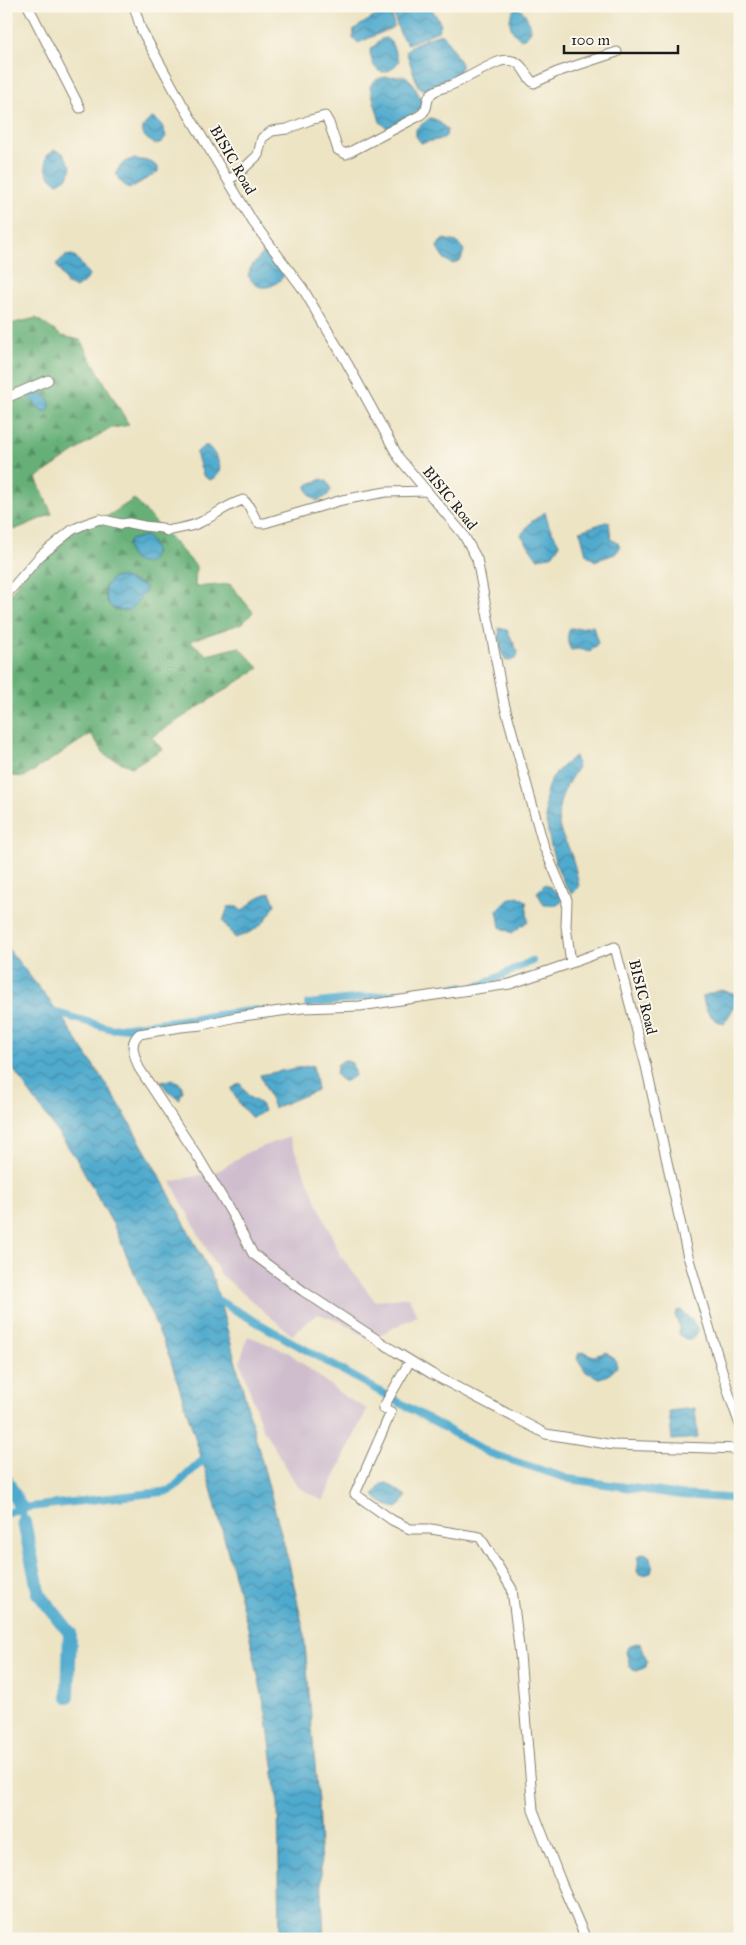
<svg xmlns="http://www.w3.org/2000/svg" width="746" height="1945" viewBox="0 0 746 1945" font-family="'IM FELL Great Primer',serif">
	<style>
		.industrial { fill: #cfbdce }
		.forest { fill: url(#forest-firs); stroke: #41664a; fill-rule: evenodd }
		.water { fill: url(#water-waves); stroke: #366375 }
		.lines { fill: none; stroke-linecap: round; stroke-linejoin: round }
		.canal { stroke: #50aace; stroke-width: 8 }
		.river { stroke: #50aace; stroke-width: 14 }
		.minor-casing { stroke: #848070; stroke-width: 11 }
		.minor { stroke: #fff; stroke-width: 9 }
		.labels { text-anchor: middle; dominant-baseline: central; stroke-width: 4; stroke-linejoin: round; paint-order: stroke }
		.street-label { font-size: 15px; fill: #1c1c1c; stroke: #fbf7ec }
	</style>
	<defs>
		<pattern id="forest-firs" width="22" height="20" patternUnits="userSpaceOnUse" patternTransform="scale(1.25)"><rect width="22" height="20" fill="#66b078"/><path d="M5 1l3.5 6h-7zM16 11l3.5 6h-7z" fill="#538e62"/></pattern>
		<pattern id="water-waves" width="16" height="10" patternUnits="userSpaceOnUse" patternTransform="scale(1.25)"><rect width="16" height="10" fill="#50aace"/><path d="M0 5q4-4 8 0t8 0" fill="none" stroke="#428aa6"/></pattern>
	</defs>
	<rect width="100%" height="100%" fill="#fbf7ec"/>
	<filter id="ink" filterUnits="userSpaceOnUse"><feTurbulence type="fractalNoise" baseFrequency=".02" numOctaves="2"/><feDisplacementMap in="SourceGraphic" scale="10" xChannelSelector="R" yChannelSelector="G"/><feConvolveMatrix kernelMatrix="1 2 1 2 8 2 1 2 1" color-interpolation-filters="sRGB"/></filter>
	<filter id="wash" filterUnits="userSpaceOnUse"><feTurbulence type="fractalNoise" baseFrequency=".0096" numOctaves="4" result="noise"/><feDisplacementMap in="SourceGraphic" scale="20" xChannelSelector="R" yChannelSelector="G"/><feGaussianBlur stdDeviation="1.12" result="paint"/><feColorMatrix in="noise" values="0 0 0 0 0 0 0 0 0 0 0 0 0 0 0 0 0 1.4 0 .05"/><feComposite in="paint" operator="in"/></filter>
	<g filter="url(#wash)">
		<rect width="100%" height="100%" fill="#ede4c4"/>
		<path class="industrial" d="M289,1137L340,1255L375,1301L409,1297L417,1316L369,1340L342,1322L318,1314L292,1335L220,1274L171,1182L220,1170L248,1152Z
			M248,1336L288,1352L345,1397L367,1409L323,1501L298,1487L262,1427L240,1361Z"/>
		<path class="forest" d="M36,318L62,336L80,340L129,425L108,429L36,478L52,514L14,530L6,519V325Z
			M134,499L196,566L195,587L230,584L253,612L243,623L190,641L207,655L239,647L259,668L152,737L162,749L132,767L106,756L91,734L24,777L6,775V686H9V667L6,668V600L26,571L73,531L108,516ZM112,579L130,610C112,613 105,604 105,587Z"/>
		<path class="water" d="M395,6H430L441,24L438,31L408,44C400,39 392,15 395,6Z
			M516,8C527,10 528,22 531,31L526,37L520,39C509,30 506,19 516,8Z
			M387,9L392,12L394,27L358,43L353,38L354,29Z
			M441,34L444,35L461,64V68L458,73L425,90L418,86L406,51C413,42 429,38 441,34Z
			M386,38L391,42L399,61C385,81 371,72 370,50L381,39Z
			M406,76L413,83L422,102L421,107L417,112L387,128L380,122L370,87C375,74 393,77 406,76Z
			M152,118C161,121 163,127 166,136L162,142L156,144C141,138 137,128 152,118Z
			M430,118C438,119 442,124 447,130L446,136L442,139L421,143L416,136V129Z
			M55,150L63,153L71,166L69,176L58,183C47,178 44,166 47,155Z
			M133,159L149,161L158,167V172L129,189L119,180L116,173C120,165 124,161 133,159Z
			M444,239L457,242L464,250L461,260L453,264C445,260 440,256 437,247L440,242Z
			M263,253C275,253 282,267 283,277C272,290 256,292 248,275L251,267Z
			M72,255L76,257L89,275L87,280L76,288L67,284L56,264L65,256Z
			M35,392H41C47,398 54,403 48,411H42L30,398Z
			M204,446H208C218,456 228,475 209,480L203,475L196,453Z
			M322,479L327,481L331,490L327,496L317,501L310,495L306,487L309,484Z
			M545,512L549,526L560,545L551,556L537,558L521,535L531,522Z
			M609,521L611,540L618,542L620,548L615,554L595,561L586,554L580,531Z
			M145,536L151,541L155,551C148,578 120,555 130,540Z
			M121,577L145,586V592L130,610C112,613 105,605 105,587L112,578Z
			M593,626L598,643L590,652L579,649L571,650C567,643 566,636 570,629Z
			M499,628L507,630L518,652L516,659L506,661L501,651Z
			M575,756L578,767C565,786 553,808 561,832C563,838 567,844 569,849C574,861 577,874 579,887L572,893C555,879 542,817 546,794C549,776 562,766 575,756Z
			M545,884L560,894L564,900L557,905H544L537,892Z
			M270,892L275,904C266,924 254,932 235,938L223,921L228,907L236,906L242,911L257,898Z
			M518,896L526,901L528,921L512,933L500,927L497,910L508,899Z
			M6,946L59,1013L119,1104L165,1186L214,1280L290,1567L304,1632L318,1801L324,1939H280L278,1804L267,1718L248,1628L211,1488L170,1358L115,1228L78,1161L6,1059Z
			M720,990L734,993L737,1002L724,1024C710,1019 704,1010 703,996Z
			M344,1060L352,1063L355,1076L344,1082L336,1075L337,1065Z
			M313,1065L317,1090L274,1108L260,1075Z
			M173,1079L181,1084L183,1091L179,1099L167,1090L161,1082Z
			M240,1083L249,1097L261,1104L264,1111L252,1118L240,1105L231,1089Z
			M681,1310L693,1322L698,1330C696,1336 693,1339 687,1340L679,1334V1325L675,1315L677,1311Z
			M585,1352L594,1356L607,1352L615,1360L617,1366C612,1374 607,1376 599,1378L586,1372L577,1358L579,1353Z
			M695,1408L698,1438L672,1440L669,1411Z
			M387,1483L406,1496L402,1504L397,1508C388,1506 379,1504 374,1495L381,1484Z
			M643,1553C653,1555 654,1564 651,1573L643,1575L637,1572L639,1556Z
			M636,1643L641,1644L647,1661L646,1667L637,1671L633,1670L630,1666L626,1652L628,1647Z"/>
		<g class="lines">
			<path class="canal" d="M477,986L482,985L532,961
				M308,1004L461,987
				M50,1011L112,1029L257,1010
				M212,1297L489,1453L569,1479L681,1495L740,1499
				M6,1514L21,1508
				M24,1522L21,1508L170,1491L203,1460L211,1454"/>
			<path class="river" d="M6,1480L21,1508
				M24,1522L39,1594L70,1633L68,1696"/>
		</g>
	</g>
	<g filter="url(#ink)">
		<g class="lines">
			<g class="minor-casing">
				<path id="minor" d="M28,6L80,108
					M134,6L141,29L181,102L253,222L303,289L347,363L399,458L463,534L477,559L504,703L544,847L567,900L566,926L571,963L615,947L646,1066L687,1253L730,1397L740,1425
					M228,180L238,174L258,155L262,138L272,131L287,129L310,120L325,116L329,123L338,150L346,154L419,116C431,108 424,102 431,94C436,89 443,88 449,86C466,79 481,69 498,62C503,60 509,60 513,61C524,64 525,77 534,83L557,72L617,52
					M6,398L48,380
					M6,595L40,556L72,530L85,524L100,519L121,524L129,523L144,526L162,528L167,531C178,528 189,528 201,522C215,515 227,505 243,500C251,505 252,516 259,523H265L342,500L386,492L427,491
					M571,963L510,984L360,1006L303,1008L236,1017L202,1025L181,1027L139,1034C128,1044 135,1056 139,1068L200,1160L232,1214L253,1254L303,1291L396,1352L432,1374L546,1434L614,1445L740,1449
					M410,1361L383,1408L391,1412L355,1494L392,1520L410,1529H431L480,1537L512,1589L520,1655L533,1810L561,1882L586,1939"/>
			</g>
			<use href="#minor" class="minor"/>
		</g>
	</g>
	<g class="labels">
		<g class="street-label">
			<text transform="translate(233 160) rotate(60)">BISIC Road</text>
			<text transform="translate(450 498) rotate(51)">BISIC Road</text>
			<text transform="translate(643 997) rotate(76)">BISIC Road</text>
		</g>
	</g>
	<rect width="746" height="1945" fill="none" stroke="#fbf7ec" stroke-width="25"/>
	<path d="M564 45v8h114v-8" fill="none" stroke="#1c1c1c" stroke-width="2.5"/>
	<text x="571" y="45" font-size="15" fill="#1c1c1c" stroke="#fbf7ec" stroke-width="4" paint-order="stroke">100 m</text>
</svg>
